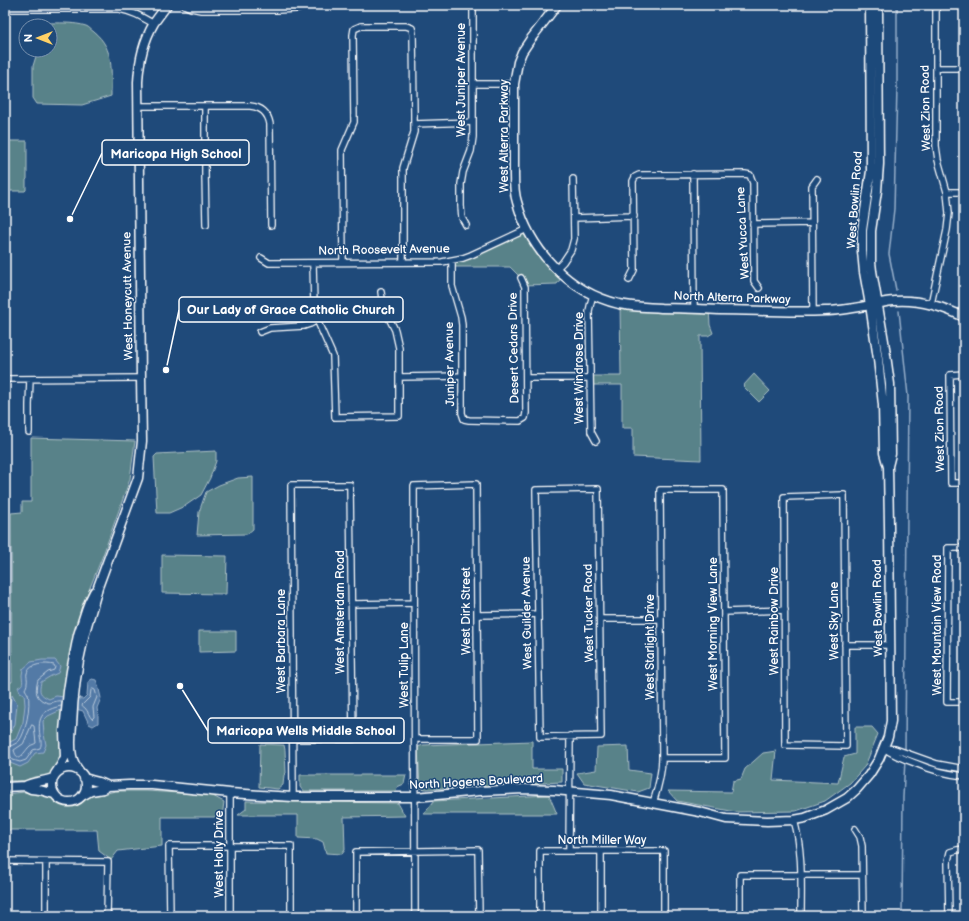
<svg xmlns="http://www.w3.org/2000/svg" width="969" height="921" viewBox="0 0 969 921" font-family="'Balsamiq Sans',sans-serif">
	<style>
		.green { fill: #598289; stroke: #acc0c4 }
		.water { fill: #527aa6; stroke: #97afca }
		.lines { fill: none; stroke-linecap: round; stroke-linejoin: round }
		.shore { stroke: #bacadb; stroke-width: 1 }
		.stream { stroke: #97afca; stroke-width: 1.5 }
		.street-casing { stroke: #fff; stroke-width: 8 }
		.secondary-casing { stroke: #fff; stroke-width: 11 }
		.street { stroke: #1f4a7a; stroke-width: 5.5 }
		.secondary { stroke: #1f4a7a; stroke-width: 8 }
		.labels { text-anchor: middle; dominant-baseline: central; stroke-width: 3; stroke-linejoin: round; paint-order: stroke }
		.street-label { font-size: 12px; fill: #fff; stroke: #1f4a7a }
		.leader { fill: none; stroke: #fff; stroke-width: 1.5 }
		.callout-dot { fill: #fff; stroke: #1f4a7a; stroke-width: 1.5 }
		.callout { fill: #1f4a7a; stroke: #fff; stroke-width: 1.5 }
		.callout-label { font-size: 13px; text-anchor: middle; font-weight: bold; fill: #fff }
	</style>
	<rect width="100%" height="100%" fill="#1f4a7a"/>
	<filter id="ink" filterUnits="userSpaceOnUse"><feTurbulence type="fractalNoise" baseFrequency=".025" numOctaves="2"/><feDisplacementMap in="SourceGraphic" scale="8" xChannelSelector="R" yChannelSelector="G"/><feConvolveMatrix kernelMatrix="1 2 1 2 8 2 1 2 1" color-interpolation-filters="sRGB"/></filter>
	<g filter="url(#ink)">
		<path class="green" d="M45,23C58,23 74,22 86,26C89,27 91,30 94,32C115,49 111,72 111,96L82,105L37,104L33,98V66L38,50H50V26H45Z
			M5,141H27V179L26,180V190L25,191H5Z
			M527,229L563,275L557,284L524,285L521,278L510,267H452V261Z
			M620,304L709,309L710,325L713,333L708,336H700L701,460L633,457V428H622V385H590V376H621Z
			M754,374L770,391L759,402L743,386Z
			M31,438L135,441L130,479L103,555L85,600L72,647L62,753C60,757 60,761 58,765C50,784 22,780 5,781V682H12L11,513L22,512V502H31Z
			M216,451V461L210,478L201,495L185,506L169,513H157L154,457L157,454Z
			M253,477V529L247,534L197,535L199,512L206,492L219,485L238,478Z
			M162,555L227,556L226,594L162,593Z
			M199,631H236V651L199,652Z
			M855,727H872L878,734L865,766L850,783L825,801L796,811L736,812L677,801L668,791L731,792L733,781L741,779L745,769L763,753L776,751L773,780L838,783L844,757L855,754Z
			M532,741V769H562V782L427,789L420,788L418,747L423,745Z
			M260,744L284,745L285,750L286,773L284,775L283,785L278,789L259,787Z
			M628,746L629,770L651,773L649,788L638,792L584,783L577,773L596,770L597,747Z
			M300,775H406L404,784L397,787L396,791H303L300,787Z
			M115,791H146L211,795L224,802L222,817H162V846L118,851L111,860L99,851L97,830H5V794L25,792L48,795L64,806L80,802L88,796L104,794Z
			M549,795L557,814H424L434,801Z
			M246,801L398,803L405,816L344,817L345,850L342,854L326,853L323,842L317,839L298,838V815H238L246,809Z"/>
		<path class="water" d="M42,660H55L60,666L58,673L51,676L41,682C39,692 39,694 49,699L56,696L83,699L87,695L88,682L92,679L96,680L98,685L101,698L97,708L98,715V723L93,726L89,724L83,711L76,709L61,710L48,716L43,721L44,734L46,745L43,752L35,753L28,763L20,767L10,763L5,754L6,744L16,739L23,722L25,705L24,694L20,692L18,687C25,684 22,681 22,675C22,673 23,671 23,669L31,662Z
			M12,695L17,704L15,724L12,731L7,728L9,720L8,711Z"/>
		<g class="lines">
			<path class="shore" d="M93,689L95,690L97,697L93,707L94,717L92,719C89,716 88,711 85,708C84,707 82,706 82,705L90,697L91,690Z
				M32,725L34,726L36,743C35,744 31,745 30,746C25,750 18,766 14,750L23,744Z
				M5,748C9,747 16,744 19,741C26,733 31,704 28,694C27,692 26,691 25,689C26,687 27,685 27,683C28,679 26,676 27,673C30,663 46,663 54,665L55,667L54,670L48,672L38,680C36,688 34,696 43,701C44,701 47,703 49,703C54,703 55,700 62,701
				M5,753L9,754L13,760L20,762L26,760L33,750L40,748C42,744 41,741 40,736C37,716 43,710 61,706"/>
			<path class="stream" d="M896,290L889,254L894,209L897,87V5
				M899,311L908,396L905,751
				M902,916L903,797L905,760"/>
			<g class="street-casing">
				<path id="street" d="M184,5L191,8L201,10H278L296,9L314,5
					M5,9H119C132,11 142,17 154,24
					M936,68H964
					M473,84H514
					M139,106H250C261,107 268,113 270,124L271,225
					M205,106V173L206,225
					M414,124L473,122
					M693,174L694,309
					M947,192H964
					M574,218L634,216
					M753,224L812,223
					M466,225L462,218L461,206V184L463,172L471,151L473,137V5
					M261,258L269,263L442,262L463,258L471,255L527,229
					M452,261V286L461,317L462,325V413L464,419L469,420L520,421L525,418L526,413L525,287L521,278
					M343,262L342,150L354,122L353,35L354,29L361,26H406L412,28L413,34L414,115V132L403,168V262
					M313,263L314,306L317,320L333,356L335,417L399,416V348L395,330L383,306L381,292
					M556,269L563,262L571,250L574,239L573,179
					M629,280L634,270L633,181L635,177L639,175L745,174L750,175L753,183L754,281L759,288
					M593,295L591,302L589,311L591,432L596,441
					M931,304L947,230L949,213L947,192L938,160L936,146V5
					M813,312L812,186L817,179
					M260,332L270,328L304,326L310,324L317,320
					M964,374L950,375L951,483H964
					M399,377L462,376
					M526,378H590
					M5,379L141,378
					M29,432V405L30,379
					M598,489L601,736L540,737L536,490Z
					M844,495L846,746L785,745L784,497Z
					M964,548H948L947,702H964
					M351,604L414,603
					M724,612L785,610
					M477,615L538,614
					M600,619H661
					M845,645H891
					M293,739H353L350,485H291L293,797
					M415,739H478L476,484L414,486L415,916
					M884,748C893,755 904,759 915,763C931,770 947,774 964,776
					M884,748L895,749L937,764L964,769
					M230,793V916
					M653,803C658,788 662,773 662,758L660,490H723L725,758H662
					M794,820C803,851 801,884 801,916
					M855,829L860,837L862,846L863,916
					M569,851L570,736
					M601,851V916
					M5,861L108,862L107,916
					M46,862V916
					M170,916L169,846H291V916
					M356,916V852L478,850L479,916
					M540,916V851H664V916
					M740,916V875H862
					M949,916L948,861L950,852L957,850L964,849"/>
			</g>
			<g class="secondary-casing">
				<path id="secondary" d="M557,5L530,40L522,52L518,62L514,84V175C514,184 514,193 517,202C530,251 569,292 619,304C633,307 647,307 661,308C681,308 700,309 719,310C754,310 790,313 825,311C842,311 859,307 876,304C882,303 888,301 894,301C919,299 942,306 964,317
					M878,5L879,164L877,191L871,231V262L872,271L884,341L890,384L891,454L888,466
					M52 785a17 17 0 1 1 34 0a17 17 0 1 1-34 0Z
					M80,772C76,767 73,762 72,756C70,746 71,735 72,725C73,696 77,666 84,637C88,620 94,604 98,587L138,478L142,441L141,378L138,82C139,61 143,42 154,23C158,17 163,11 167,5
					M55,774L61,765L65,757L64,731L68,691L71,671L78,635L86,610L89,602L94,592
					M84,778C92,781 100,781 108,786
					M25,786C34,781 44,782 53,778
					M5,787L25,786L31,789L40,790L54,794
					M82,796L91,791L103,789L108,786L129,785H152L230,793L293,797H415L480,791L524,789L554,790L611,795L700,812L726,819L767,821L794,820L805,818L826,810L847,798L857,789L869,775L879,759L888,737L891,721L889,525L888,467L884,453L883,405L878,359L870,305L864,272L862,251V230L871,171L870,5"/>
			</g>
			<use href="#street" class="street"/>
			<use href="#secondary" class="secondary"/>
		</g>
	</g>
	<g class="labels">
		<g class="street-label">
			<text transform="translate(461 80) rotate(-90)">West Juniper Avenue</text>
			<text transform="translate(926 108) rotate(-91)">West Zion Road</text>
			<text transform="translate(504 136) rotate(-90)">West Alterra Parkway</text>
			<text transform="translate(855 200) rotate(-86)">West Bowlin Road</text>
			<text transform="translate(743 233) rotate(-93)">West Yucca Lane</text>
			<text transform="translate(384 250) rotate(-1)">North Roosevelt Avenue</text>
			<text transform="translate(128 296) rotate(-91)">West Honeycutt Avenue</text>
			<text transform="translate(732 298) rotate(2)">North Alterra Parkway</text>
			<text transform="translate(514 348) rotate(-91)">Desert Cedars Drive</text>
			<text transform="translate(450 364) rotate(-91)">Juniper Avenue</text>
			<text transform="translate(579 368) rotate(-90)">West Windrose Drive</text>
			<text transform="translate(940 429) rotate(-91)">West Zion Road</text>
			<text transform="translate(878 608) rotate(-91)">West Bowlin Road</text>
			<text transform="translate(466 611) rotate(-90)">West Dirk Street</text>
			<text transform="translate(340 612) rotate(-90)">West Amsterdam Road</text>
			<text transform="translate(527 613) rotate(-91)">West Guilder Avenue</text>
			<text transform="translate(589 613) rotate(-91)">West Tucker Road</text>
			<text transform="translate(774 621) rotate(-90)">West Rainbow Drive</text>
			<text transform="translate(834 621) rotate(-90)">West Sky Lane</text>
			<text transform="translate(713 624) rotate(-90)">West Morning View Lane</text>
			<text transform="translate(937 625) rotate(-90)">West Mountain View Road</text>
			<text transform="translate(281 641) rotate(-90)">West Barbara Lane</text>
			<text transform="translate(650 647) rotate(-90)">West Starlight Drive</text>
			<text transform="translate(404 665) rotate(-90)">West Tulip Lane</text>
			<text transform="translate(476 782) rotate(-3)">North Hogens Boulevard</text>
			<text x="602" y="840">North Miller Way</text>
			<text transform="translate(219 854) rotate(-90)">West Holly Drive</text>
		</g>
	</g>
	<path class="leader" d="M70 219L102 153M166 370L179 310M180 686L208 731"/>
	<g class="callout-dot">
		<circle cx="70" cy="219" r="4"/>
		<circle cx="166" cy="370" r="4"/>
		<circle cx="180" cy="686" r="4"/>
	</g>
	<g class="callout">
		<rect x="102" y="140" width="147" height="25" rx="4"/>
		<rect x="179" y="297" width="224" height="25" rx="4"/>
		<rect x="208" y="718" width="196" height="25" rx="4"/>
	</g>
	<g class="callout-label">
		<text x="176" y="158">Maricopa High School</text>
		<text x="291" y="314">Our Lady of Grace Catholic Church</text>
		<text x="306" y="735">Maricopa Wells Middle School</text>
	</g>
	<rect width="969" height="921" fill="none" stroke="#1f4a7a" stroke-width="20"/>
	<rect x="10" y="10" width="949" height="901" fill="none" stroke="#fff" stroke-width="1.5" filter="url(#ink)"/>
	<g transform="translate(38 38) rotate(270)"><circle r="19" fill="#1f4a7a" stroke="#7992af"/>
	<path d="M0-3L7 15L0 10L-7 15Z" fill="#ffd166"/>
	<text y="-6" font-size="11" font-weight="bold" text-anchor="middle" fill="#ffffff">N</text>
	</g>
</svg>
